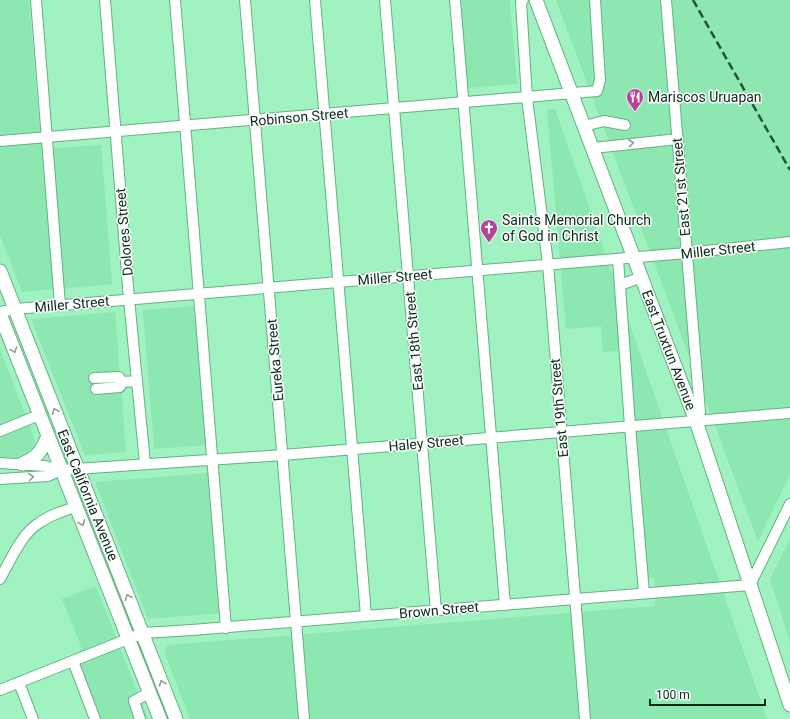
<svg xmlns="http://www.w3.org/2000/svg" width="790" height="719" viewBox="0 0 790 719" font-family="Roboto,sans-serif">
	<style>
		.built { fill: #8ce7b1 }
		.lines { fill: none; stroke-linecap: round; stroke-linejoin: round }
		.minor-casing { stroke: #61b283; stroke-width: 12 }
		.major-casing { stroke: #61b283; stroke-width: 15 }
		.minor { stroke: #fff; stroke-width: 10 }
		.major { stroke: #fff; stroke-width: 13 }
		.rail { stroke: #255139; stroke-width: 2.5; stroke-dasharray: 8 4; stroke-linecap: butt }
		.oneway { stroke: #8f9f97 }
		.labels { text-anchor: middle; dominant-baseline: central; stroke-width: 3; stroke-linejoin: round; paint-order: stroke }
		.poi-label { font-size: 14px; fill: #072a18; stroke: #fefefe; text-anchor: start }
		.street-label { font-size: 14px; fill: #072a18; stroke: #fefefe }
	</style>
	<rect width="100%" height="100%" fill="#a0f2c1"/>
	<path class="built" d="M0,0H29L39,122L45,149L101,145L112,284L22,292L0,235Z
		M457,0H510L517,84L465,88Z
		M556,0H790V475L758,541Z
		M547,109H555L767,719H190L165,654L166,647L170,645L655,606L654,578H646L620,351L603,352L601,326L566,329Z
		M195,306L206,445L154,449L143,310Z
		M115,312L126,452L85,455L31,319Z
		M0,349L34,437L35,443L33,449L30,454L23,458L0,457Z
		M209,473L221,613L148,619L95,482Z
		M790,539V642L770,579Z
		M96,586L148,719H100L80,667L81,646L62,599Z"/>
	<g class="lines">
		<g class="minor-casing">
			<path id="minor" d="M36,0L60,305
				M105,0L129,299L145,463
				M175,0L226,628
				M245,0L304,719
				M315,0L366,616
				M385,0L436,611
				M455,0L505,605
				M523,0L521,2L527,98L548,264L585,719
				M666,0L700,412L696,421
				M584,126L604,121L625,125
				M0,141L597,91L600,80L595,0
				M593,148L678,139
				M618,259L630,426L644,593
				M620,285L642,277
				M0,312L15,309L687,253L790,242
				M94,378L119,377L122,382L137,381
				M96,389L120,387L122,382
				M0,431L39,415
				M0,463L45,466L61,470L283,455L790,413
				M0,479L48,476L61,470
				M0,579C10,561 22,533 39,523C50,515 63,511 76,507
				M73,661L95,719
				M19,683L33,719
				M0,690L143,633L192,630L750,585L790,504
				M140,719L134,701L149,693"/>
		</g>
		<g class="major-casing">
			<path id="major" d="M536,0L696,421L790,705
				M0,271L176,719
				M0,314L160,719
				M22,464C38,457 41,452 48,436"/>
		</g>
		<use href="#minor" class="minor"/>
		<use href="#major" class="major"/>
		<path class="rail" d="M693,0L790,170"/>
	</g>
	<defs><path id="oneway-chevron" d="M-2-3.5L2.5 0L-2 3.5" fill="none" stroke-width="1.6" stroke-linecap="round" stroke-linejoin="round"/></defs>
	<g class="oneway">
		<use href="#oneway-chevron" transform="translate(631 143) rotate(-6)"/>
		<use href="#oneway-chevron" transform="translate(14 350) rotate(69)"/>
		<use href="#oneway-chevron" transform="translate(55 411) rotate(-112)"/>
		<use href="#oneway-chevron" transform="translate(31 477) rotate(-5)"/>
		<use href="#oneway-chevron" transform="translate(82 523) rotate(68)"/>
		<use href="#oneway-chevron" transform="translate(128 597) rotate(-112)"/>
		<use href="#oneway-chevron" transform="translate(162 683) rotate(-111)"/>
	</g>
	<defs>
		<g id="restaurant-pin" transform="scale(0.9)"><path d="M0 17L-7.5 6A9.5 9.5 0 1 1 7.5 6Z" fill="#b4419c" stroke="#fefefe"/><path d="M-5-6h1v4h1v-4h1v4h1v-4h1v5L-1.5 .5V6h-2V.5L-5-1ZM5-6V6H3V1.5H1.5Q1.5-4 5-6Z" fill="#fff"/></g>
		<g id="church-pin" transform="scale(0.9)"><path d="M0 17L-7.5 6A9.5 9.5 0 1 1 7.5 6Z" fill="#b4419c" stroke="#fefefe"/><path d="M-1.2-6h2.4v3.5h3.3v2.4h-3.3V6h-2.4V-.1h-3.3v-2.4h3.3Z" fill="#fff"/></g>
	</defs>
	<g fill-rule="evenodd">
		<use href="#restaurant-pin" x="635" y="97"/>
		<use href="#church-pin" x="489" y="228"/>
	</g>
	<g class="labels">
		<g class="poi-label">
			<text x="648" y="97">Mariscos Uruapan</text>
			<text x="502" y="220">Saints Memorial Church<tspan x="502" dy="16">of God in Christ</tspan></text>
		</g>
		<g class="street-label">
			<text transform="translate(299 117) rotate(-5)">Robinson Street</text>
			<text transform="translate(681 187) rotate(-95)">East 21st Street</text>
			<text transform="translate(124 232) rotate(-95)">Dolores Street</text>
			<text transform="translate(718 250) rotate(-6)">Miller Street</text>
			<text transform="translate(395 277) rotate(-5)">Miller Street</text>
			<text transform="translate(72 304) rotate(-5)">Miller Street</text>
			<text transform="translate(414 341) rotate(-95)">East 18th Street</text>
			<text transform="translate(669 350) rotate(69)">East Truxtun Avenue</text>
			<text transform="translate(275 360) rotate(-95)">Eureka Street</text>
			<text transform="translate(559 408) rotate(-95)">East 19th Street</text>
			<text transform="translate(426 443) rotate(-5)">Haley Street</text>
			<text transform="translate(88 495) rotate(68)">East California Avenue</text>
			<text transform="translate(439 610) rotate(-5)">Brown Street</text>
		</g>
	</g>
	<path d="M650 699v6h115v-6" fill="none" stroke="#072a18" stroke-width="2"/>
	<text x="656" y="699" font-size="12" fill="#072a18" stroke="#fefefe" stroke-width="3" paint-order="stroke">100 m</text>
</svg>
